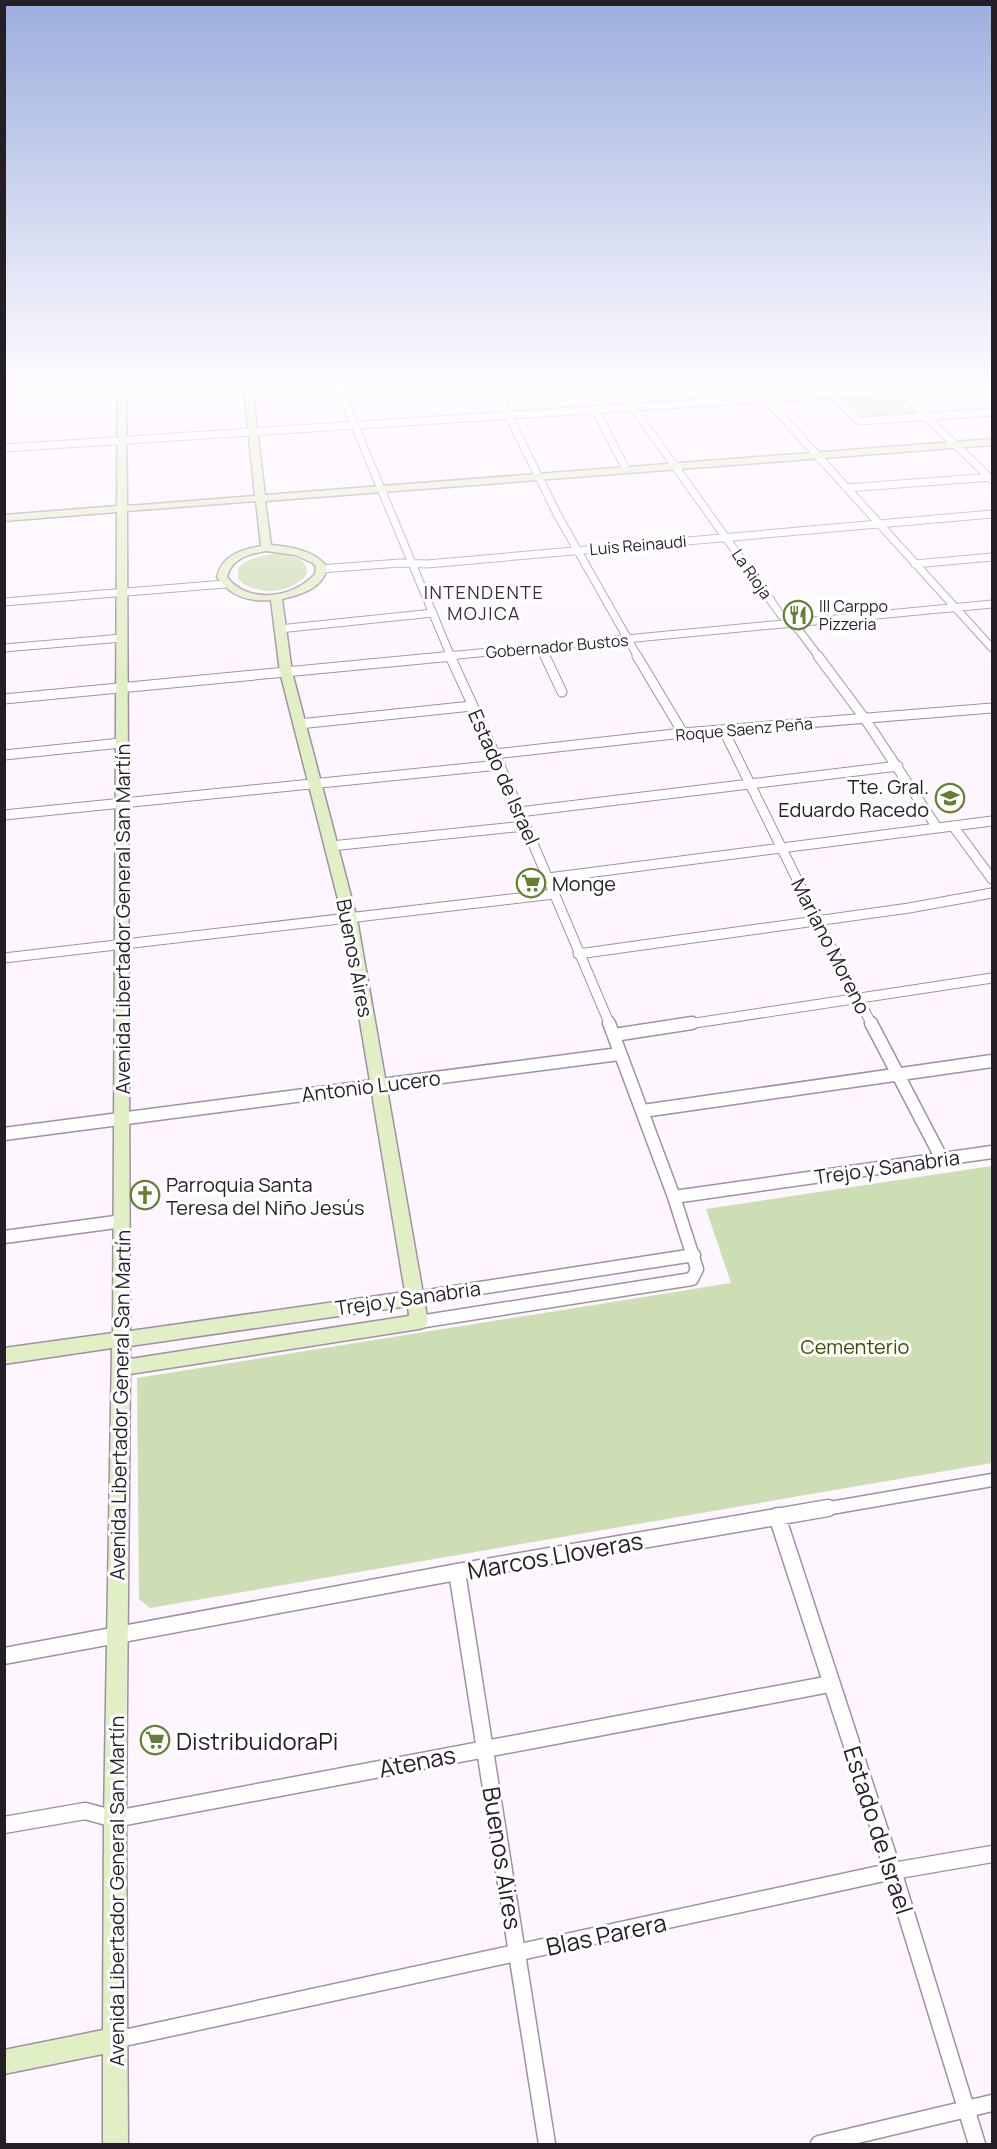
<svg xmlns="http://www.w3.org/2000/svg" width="997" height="2149" viewBox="0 0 997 2149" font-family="Manrope,sans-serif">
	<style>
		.green { fill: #cddeb4 }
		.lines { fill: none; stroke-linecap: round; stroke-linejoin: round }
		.street-far3-casing { stroke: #a190a5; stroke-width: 9 }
		.street-far2-casing { stroke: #a190a5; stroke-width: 11 }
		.street-far1-casing { stroke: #a190a5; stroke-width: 15 }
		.street-casing { stroke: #a190a5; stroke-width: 19 }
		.secondary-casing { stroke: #a190a5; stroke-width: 3 }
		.street-far3 { stroke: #fff; stroke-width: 7 }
		.street-far2 { stroke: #fff; stroke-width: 9 }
		.street-far1 { stroke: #fff; stroke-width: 12 }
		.street { stroke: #fff; stroke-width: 16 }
		.secondary { fill: #e1efc4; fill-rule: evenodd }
		.labels { text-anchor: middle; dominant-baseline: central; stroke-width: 6; stroke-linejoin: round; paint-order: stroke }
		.far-street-label { font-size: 16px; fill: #241e26; stroke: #fff }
		.far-poi-label { font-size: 16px; fill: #241e26; stroke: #fff; text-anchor: start }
		.far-neighbourhood-label { font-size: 18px; letter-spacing: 1.5px; fill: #3a2c3d; stroke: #fff }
		.street-label { font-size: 20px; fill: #241e26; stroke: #fff }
		.poi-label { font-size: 20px; fill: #241e26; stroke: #fff; text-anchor: start }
		.park-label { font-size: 20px; fill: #3a5001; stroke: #fff }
		.near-street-label { font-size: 24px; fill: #241e26; stroke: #fff }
		.near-poi-label { font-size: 24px; fill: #241e26; stroke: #fff; text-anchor: start }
	</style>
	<rect width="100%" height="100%" fill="#fdf6ff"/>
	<path class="green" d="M888,394L893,395L910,413L866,418L845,399Z
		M274,554C288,555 309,557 307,574C292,594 256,597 238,579V568C248,558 260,556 274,554Z
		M992,1166V1463L150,1608L139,1599L137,1378L731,1283L706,1209Z"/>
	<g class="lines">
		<g class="street-far3-casing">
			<path id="street-far3" d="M335,378L451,657
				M490,378L557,514L638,657
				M559,378L565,389
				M612,378L781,615L798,629L819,657
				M747,378L992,648
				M817,378L859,421L992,412
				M886,378L992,480
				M4,387L133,378
				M595,409L626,469
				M4,448L992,384
				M846,488L992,477
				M915,564L992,557
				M320,569L400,563L427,564L992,514
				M4,602L225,584
				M279,629L433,613
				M541,647L546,657
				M4,648L122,638
				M437,657L992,604"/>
		</g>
		<g class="street-far2-casing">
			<path id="street-far2" d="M450,656L495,754L610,1025
				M545,656L562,692
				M637,656L683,733
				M818,656L865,719L936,826
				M4,699L453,656
				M299,724L472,706
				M724,731L817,920L872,1025
				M495,754L683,733L992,708
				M4,755L121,743
				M519,812L898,766
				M4,815L499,765
				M953,826L992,879
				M331,846L525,826
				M548,878L992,821
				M578,954L909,908L992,893
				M4,958L554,894
				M682,1025L992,978"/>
		</g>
		<g class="street-far1-casing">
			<path id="street-far1" d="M871,1023L942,1159
				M614,1035L692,1023
				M643,1111L992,1061
				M4,1134L619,1054
				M674,1197L992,1152
				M4,1237L123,1221
				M415,1298L694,1255
				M419,1322L692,1279L697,1269L674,1197L609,1023
				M819,1510L992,1480"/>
		</g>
		<g class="street-casing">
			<path id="street" d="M777,1516L893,1871L977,2144
				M457,1572L547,2144
				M4,1656L457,1572L828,1508
				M4,1825L85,1811L115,1819L830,1684
				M115,2040L893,1871L992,1854
				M819,2144L992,2103"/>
		</g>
		<g class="secondary-casing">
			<path id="secondary" d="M118,378H126L127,506L255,496L243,378H251L265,495L992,439V445L265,501L271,545C291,547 314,550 327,567C324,588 300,595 282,599L292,672L357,919L428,1322L425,1327L419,1329L130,1374L126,1819L128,2144H103V2054L4,2074V2050L103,2030L104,1819L112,1348L4,1364V1348L113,1333L117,512L4,521V515L117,506ZM256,501L261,546C241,550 222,555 217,577C230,596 248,602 271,600L280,672L343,919L405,1292L130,1331L127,511ZM266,551L295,555L313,563L316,567L315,574C294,598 248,605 227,577C232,558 249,554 266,551ZM408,1306L409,1316L130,1359V1346Z"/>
		</g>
		<use href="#street-far3" class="street-far3"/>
		<use href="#street-far2" class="street-far2"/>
		<use href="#street-far1" class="street-far1"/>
		<use href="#street" class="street"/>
		<use href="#secondary" class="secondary"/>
	</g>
	<linearGradient id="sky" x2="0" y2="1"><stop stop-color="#9baede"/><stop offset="0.56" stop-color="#fefbff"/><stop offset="1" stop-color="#fefbff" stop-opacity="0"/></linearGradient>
	<rect width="997" height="679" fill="url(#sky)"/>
	<defs>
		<g id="restaurant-ring" transform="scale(1.5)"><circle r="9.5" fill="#fff" stroke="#657f33" stroke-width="1.5"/><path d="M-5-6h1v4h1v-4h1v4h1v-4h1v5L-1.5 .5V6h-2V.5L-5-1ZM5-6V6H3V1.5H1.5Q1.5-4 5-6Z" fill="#657f33"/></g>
		<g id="school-ring" transform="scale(1.5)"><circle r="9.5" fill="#fff" stroke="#657f33" stroke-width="1.5"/><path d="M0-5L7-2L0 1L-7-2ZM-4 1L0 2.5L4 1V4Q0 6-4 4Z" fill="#657f33"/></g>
		<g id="supermarket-ring" transform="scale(1.5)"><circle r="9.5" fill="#fff" stroke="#657f33" stroke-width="1.5"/><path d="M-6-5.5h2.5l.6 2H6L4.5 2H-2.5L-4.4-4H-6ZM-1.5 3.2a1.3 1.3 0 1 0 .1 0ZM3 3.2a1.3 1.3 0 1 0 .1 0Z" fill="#657f33"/></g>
		<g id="church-ring" transform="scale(1.5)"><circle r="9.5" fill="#fff" stroke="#657f33" stroke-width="1.5"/><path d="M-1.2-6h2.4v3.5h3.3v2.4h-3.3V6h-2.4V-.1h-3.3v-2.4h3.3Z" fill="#657f33"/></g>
	</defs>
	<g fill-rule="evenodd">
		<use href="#restaurant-ring" x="798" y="615"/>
		<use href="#school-ring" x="950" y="798"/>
		<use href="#supermarket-ring" x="531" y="883"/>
		<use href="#church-ring" x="145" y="1195"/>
		<use href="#supermarket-ring" x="155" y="1740"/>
	</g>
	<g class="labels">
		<g class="far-street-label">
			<text transform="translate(638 545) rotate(-5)">Luis Reinaudi</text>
			<text transform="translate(752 574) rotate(55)">La Rioja</text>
			<text transform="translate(557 646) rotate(-5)">Gobernador Bustos</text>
			<text transform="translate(744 729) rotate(-5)">Roque Saenz Peña</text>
		</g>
		<g class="far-poi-label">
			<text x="819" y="606">Ill Carppo<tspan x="819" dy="18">Pizzeria</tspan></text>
		</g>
		<g class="far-neighbourhood-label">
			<text x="484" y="592">INTENDENTE<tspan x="484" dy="21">MOJICA</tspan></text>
		</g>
		<g class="street-label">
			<text transform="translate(504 777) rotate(66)">Estado de Israel</text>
			<text transform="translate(122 919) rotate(-90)">Avenida Libertador General San Martín</text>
			<text transform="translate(831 946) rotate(63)">Mariano Moreno</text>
			<text transform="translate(355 958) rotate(79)">Buenos Aires</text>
			<text transform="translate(371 1086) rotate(-7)">Antonio Lucero</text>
			<text transform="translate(887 1167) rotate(-8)">Trejo y Sanabria</text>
			<text transform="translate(408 1298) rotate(-8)">Trejo y Sanabria</text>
			<text transform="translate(120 1405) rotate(-89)">Avenida Libertador General San Martín</text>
			<text transform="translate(116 1891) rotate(-90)">Avenida Libertador General San Martín</text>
		</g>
		<g class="poi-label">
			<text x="929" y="786" text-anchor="end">Tte. Gral.<tspan x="929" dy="23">Eduardo Racedo</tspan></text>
			<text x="552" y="883">Monge</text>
			<text x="166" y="1184">Parroquia Santa<tspan x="166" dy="23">Teresa del Niño Jesús</tspan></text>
		</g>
		<g class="park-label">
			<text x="855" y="1346">Cementerio</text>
		</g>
		<g class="near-street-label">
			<text transform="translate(555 1555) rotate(-10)">Marcos Lloveras</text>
			<text transform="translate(417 1761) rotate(-11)">Atenas</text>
			<text transform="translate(879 1830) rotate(72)">Estado de Israel</text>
			<text transform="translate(503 1858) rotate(81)">Buenos Aires</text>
			<text transform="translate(606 1934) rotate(-12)">Blas Parera</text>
		</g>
		<g class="near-poi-label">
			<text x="176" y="1740">DistribuidoraPi</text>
		</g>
	</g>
	<rect width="997" height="2149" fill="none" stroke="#241e26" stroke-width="12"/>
</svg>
